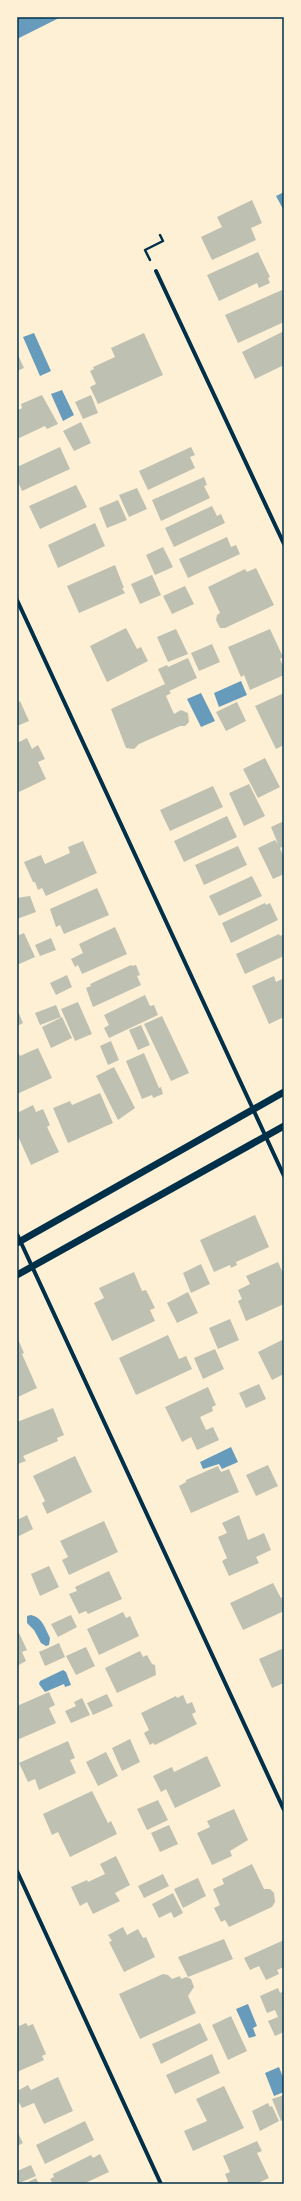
<svg xmlns="http://www.w3.org/2000/svg" width="301" height="2201" viewBox="0 0 301 2201" font-family="Helvetica,sans-serif">
	<style>
		.water { fill: #669bbc }
		.building { fill: #bec0b2 }
		.lines { fill: none; stroke-linecap: round; stroke-linejoin: round }
		.path { stroke: #003049; stroke-width: 2.5 }
		.minor { stroke: #003049; stroke-width: 4 }
		.tertiary { stroke: #003049; stroke-width: 7 }
		.neatline { fill: none; stroke: #003049; stroke-width: 1.5 }
	</style>
	<rect width="100%" height="100%" fill="#fdf0d5"/>
	<path class="water" d="M17,17H61L17,39Z
		M284,192V209H283L276,196Z
		M34,333L51,371L40,376L23,337Z
		M62,390L74,415L63,421L51,394Z
		M241,681L247,695L219,707L214,693Z
		M201,693L215,721L201,727L187,699Z
		M231,1447L238,1462L222,1469L219,1464L203,1469L200,1462Z
		M31,1615C42,1617 45,1628 50,1638L49,1645L46,1646L41,1643L34,1630L27,1623V1616Z
		M63,1670L66,1672L71,1685L65,1687L64,1684L45,1692L39,1684L40,1681Z
		M248,2004L257,2026L253,2028L256,2036L249,2038L236,2009Z
		M279,2067L284,2080V2092L274,2096L265,2073Z"/>
	<path class="building" d="M252,200L262,223L251,228L256,240L212,260L201,237L222,227L217,217Z
		M258,252L270,277L268,278L270,283L259,288L257,283L219,301L207,275Z
		M282,290L284,295V322L238,343L225,315Z
		M284,331V365L255,379L242,352Z
		M144,333L163,375L98,404L90,387L96,384L90,371L94,369L93,367L115,357L111,348Z
		M17,353L24,368L17,371Z
		M42,395L58,424L47,429L45,426L17,439V411L22,408L21,404Z
		M91,395L98,413L83,419L75,402Z
		M81,422L91,443L74,451L63,431Z
		M60,447L70,469L22,491L17,480V467Z
		M191,447L195,455L190,457L195,468L148,490L139,471Z
		M204,477L207,485L204,486L210,498L161,521L152,500Z
		M76,485L87,507L40,529L29,506Z
		M137,488L147,509L129,517L119,495Z
		M118,500L127,520L107,528L99,508Z
		M212,506L217,516L221,514L225,523L174,547L165,528Z
		M95,523L105,546L58,568L48,545Z
		M227,537L231,547L236,545L240,554L188,578L179,559Z
		M163,547L173,567L155,575L146,555Z
		M115,565L124,588H122L125,593L79,613L67,586Z
		M256,568L274,605L225,628H220L216,620L217,615L220,613L208,587L245,569L247,572Z
		M152,575L161,595L140,604L131,584Z
		M185,586L194,604L172,614L163,596Z
		M126,628L137,649L141,647L148,661L107,682L90,646Z
		M176,629L188,654L168,662L157,637Z
		M270,629L283,657L280,659L284,669V675L250,690L244,675L241,677L228,647Z
		M212,644L220,662L199,671L191,653Z
		M188,658L197,678L169,691L171,693L166,696L174,714L181,710L188,713L189,722L185,726H180L139,744L134,749L126,748L111,709L165,684L158,669L167,665L168,667Z
		M284,693V745L276,749L255,706Z
		M20,701L29,721L17,726V703Z
		M237,702L246,721L226,731L216,712Z
		M27,738L32,749L38,745L45,759L38,762L46,779L19,792L17,787V743Z
		M265,758L280,787L258,798L243,769Z
		M249,784L265,816L244,826L229,793Z
		M213,786L223,807L170,831L160,810Z
		M227,816L237,837L184,862L174,841Z
		M284,821V846L280,848L284,858V874L273,879L258,848L275,840L278,844L271,827Z
		M83,841L97,873L46,896L42,888L38,890L35,882H33L24,862L41,855L45,864L70,853L68,847Z
		M238,846L247,865L204,885L195,865Z
		M252,876L262,896L219,916L209,896Z
		M97,888L109,915L64,934L60,925L56,927L50,909Z
		M30,896L36,912L17,919V898Z
		M265,903L266,905L270,903L278,920L231,943L222,923Z
		M115,927L127,954L82,974L78,965L75,967L71,959L83,953L79,944Z
		M24,933L35,957L17,965V936Z
		M279,934L280,936L284,934V956L245,974L236,954Z
		M51,938L56,950L40,956L35,945Z
		M131,965L132,966L136,965L140,975L137,976L141,985L93,1007L86,988L91,986L90,984Z
		M67,975L72,987L56,995L50,983Z
		M274,976L276,982L284,978V1017L269,1024L252,986Z
		M145,995L150,1006L154,1005L158,1015L109,1038L104,1028L109,1025L104,1015Z
		M78,1002L92,1034L75,1041L61,1009Z
		M56,1005L61,1017L40,1025L35,1013Z
		M17,1009L23,1023L17,1026Z
		M162,1016L189,1073L171,1081L144,1024Z
		M62,1017L72,1038L51,1048L42,1027Z
		M141,1025L150,1045L138,1050L129,1030Z
		M111,1041L119,1060L108,1065L100,1046Z
		M38,1048L52,1078L17,1094V1050L20,1056Z
		M144,1053L159,1088L161,1087L163,1094L153,1098L152,1095L142,1099L126,1061Z
		M114,1067L135,1108L118,1120L96,1076Z
		M100,1093L113,1123L68,1143L53,1108L70,1101L72,1105Z
		M33,1105L36,1112L43,1109L50,1125L47,1127L59,1152L31,1165L17,1134V1113Z
		M255,1215L269,1247L236,1262L237,1265L231,1268L230,1265L214,1272L200,1240Z
		M278,1262L284,1275V1304L246,1321L238,1301L242,1299L238,1290L250,1284L246,1276Z
		M201,1264L210,1284L191,1293L183,1273Z
		M134,1272L142,1291L146,1290L155,1308L150,1310L155,1321L112,1341L94,1303L104,1298L99,1288Z
		M188,1292L198,1313L177,1323L167,1303Z
		M230,1319L239,1340L218,1349L209,1328Z
		M168,1335L179,1359L186,1356L192,1369L136,1395L119,1358Z
		M17,1337L24,1353L22,1354L37,1388L18,1397Z
		M284,1339V1374L272,1380L258,1352Z
		M215,1349L224,1369L203,1379L194,1358Z
		M259,1384L266,1399L246,1408L239,1393Z
		M208,1387L216,1405L212,1407L213,1411L200,1417L206,1430L213,1427L219,1440L197,1450L191,1437L182,1442L165,1407Z
		M53,1408L64,1435L57,1438L58,1441L23,1456L26,1461L18,1464L17,1422Z
		M75,1456L92,1492L47,1514L42,1503L45,1501L33,1476Z
		M268,1465L278,1486L256,1496L246,1475Z
		M218,1466L221,1472L229,1469L239,1492L191,1513L179,1486L186,1482V1480Z
		M27,1515L33,1529L17,1537V1520Z
		M239,1515L248,1540L264,1533L271,1550L256,1557L259,1563L229,1576L222,1561L227,1558L218,1537L227,1533L222,1523Z
		M104,1521L118,1552L69,1575L62,1560L68,1557L60,1541Z
		M49,1566L59,1587L40,1596L31,1574Z
		M109,1571L122,1599L88,1614L86,1611L79,1614L69,1594L77,1591L75,1587Z
		M273,1583L281,1598L284,1597V1611L243,1630L230,1603Z
		M123,1612L126,1618L130,1616L139,1636L99,1655L87,1629Z
		M71,1615L77,1627L58,1637L51,1624Z
		M19,1633L27,1650L22,1652L26,1661L17,1666V1634Z
		M59,1643L65,1657L45,1666L39,1652Z
		M86,1647L95,1666L76,1675L66,1656Z
		M284,1648V1683L272,1688L259,1659Z
		M140,1651L143,1657L147,1655L152,1664L155,1665L156,1675L117,1693L105,1668Z
		M49,1692L55,1705L49,1708L56,1723L17,1740V1706Z
		M107,1694L113,1706L93,1715L87,1703Z
		M183,1695L187,1704L192,1702L196,1712L192,1714L197,1724L155,1745L153,1743L150,1745L144,1733L149,1730L141,1713L176,1696L177,1698Z
		M82,1698L90,1715L71,1723L65,1711L76,1706L74,1702Z
		M130,1739L140,1762L122,1771L112,1748Z
		M68,1741L75,1758L70,1760L76,1773L39,1790L35,1779L28,1782L19,1763Z
		M106,1752L118,1776L98,1786L86,1762Z
		M207,1756L221,1786L175,1808L166,1789L161,1792L153,1776L172,1767L174,1772Z
		M92,1791L108,1823L111,1821L117,1834L70,1857L58,1832L52,1835L43,1814Z
		M158,1800L168,1820L147,1830L137,1809Z
		M234,1809L248,1840L230,1851L232,1856L212,1865L197,1833L210,1827L207,1821Z
		M169,1825L178,1844L160,1852L151,1833Z
		M116,1856L130,1885L115,1893L120,1901L93,1914L87,1902L80,1906L71,1887L87,1880L88,1882L105,1874L100,1864Z
		M252,1864L264,1889H270L274,1893L275,1902L272,1907L229,1927L225,1920L221,1922L214,1908L220,1905L213,1889L224,1884L222,1879Z
		M163,1874L169,1886L144,1898L138,1886Z
		M198,1878L206,1896L183,1908L174,1889Z
		M173,1893L183,1913L174,1918L171,1912L159,1918L152,1904Z
		M123,1927L127,1935L138,1929L143,1938L146,1937L155,1957L124,1972L109,1942L112,1941L108,1935Z
		M224,1939L233,1959L188,1977L178,1957Z
		M284,1940V1967L277,1970L279,1974L266,1980L259,1966L250,1970L244,1958Z
		M163,1974L168,1975L172,1979L180,1976L181,1979L186,1977L191,1979L194,1987L188,1996L196,2013L140,2039L119,1994Z
		M278,1988L280,1993L284,1991V2032L275,2036L268,2021L278,2017L275,2010L267,2013L260,1996Z
		M231,2016L247,2051L228,2060L212,2025Z
		M26,2023L28,2026L33,2024L46,2054L42,2056L44,2060L17,2072V2027Z
		M200,2023L208,2040L161,2064L152,2044Z
		M212,2054L220,2073L175,2094L166,2075Z
		M58,2077L73,2111L44,2124L34,2103L22,2108L17,2099V2091L28,2085L31,2090Z
		M224,2086L244,2128L193,2151L184,2131L207,2121L196,2099Z
		M284,2095V2120L281,2121L272,2099Z
		M268,2103L270,2107L272,2106L279,2121L260,2131L252,2111Z
		M85,2121L94,2140L45,2164L36,2145Z
		M17,2131L23,2143L17,2146Z
		M257,2141L262,2151L257,2153L269,2178L256,2184H226L228,2181L225,2174L230,2172L223,2156Z
		M100,2154L109,2172L83,2184H53L50,2179L54,2177L53,2174L91,2155L93,2158Z
		M31,2165L36,2176L17,2184V2171Z
		M36,2178L39,2184H24Z"/>
	<g class="lines">
		<path class="path" d="M150,260L145,250L163,241L160,235"/>
		<path class="minor" d="M156,271L284,544
			M17,600L284,1176
			M17,1234L284,1810
			M17,1871L161,2184"/>
		<path class="tertiary" d="M17,1243L284,1092
			M17,1275L284,1126"/>
	</g>
	<rect width="301" height="2201" fill="none" stroke="#fdf0d5" stroke-width="36"/>
	<rect x="18" y="18" width="265" height="2165" class="neatline"/>
</svg>
